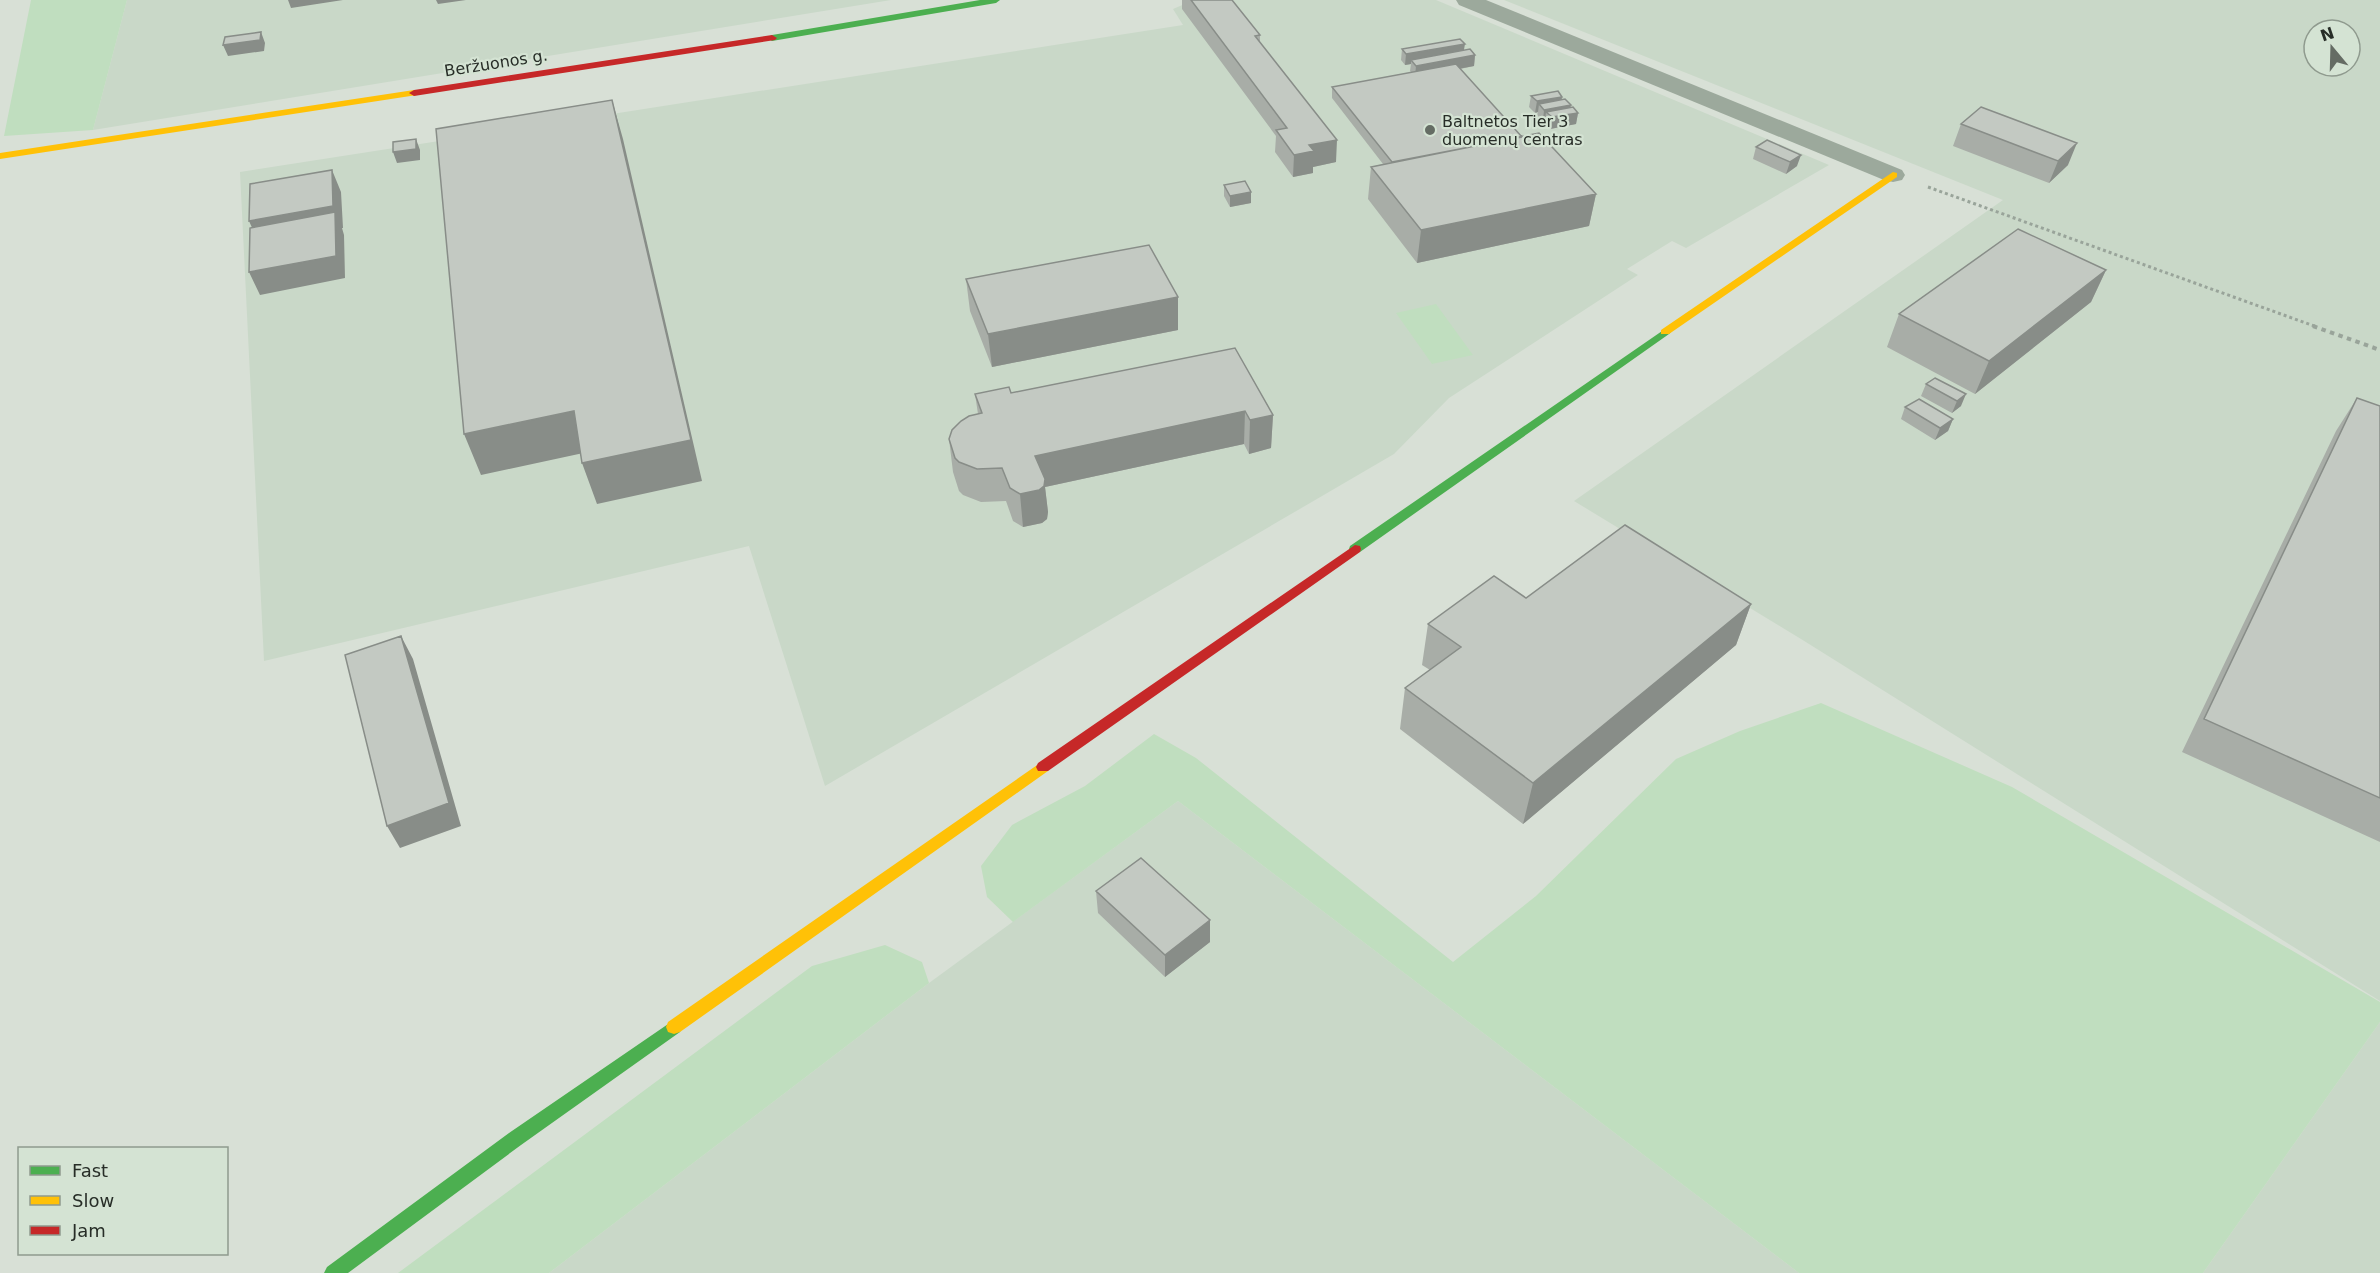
<svg xmlns="http://www.w3.org/2000/svg" width="2380" height="1273" viewBox="0 0 2380 1273" font-family="'DejaVu Sans',sans-serif">
	<style>
		.built { fill: #c9d8c8; fill-rule: evenodd }
		.green { fill: #c0debf }
		.lines { fill: none; stroke-linecap: round; stroke-linejoin: round }
		.path-far1 { stroke: #99a49a; stroke-width: 3; stroke-dasharray: 3 3; stroke-linecap: butt }
		.path { stroke: #99a49a; stroke-width: 4; stroke-dasharray: 4.5 4.5; stroke-linecap: butt }
		.street { fill: #9ca99c; fill-rule: evenodd }
		.fast { fill: #4caf50; fill-rule: evenodd }
		.slow { fill: #ffc107; fill-rule: evenodd }
		.jam { fill: #c62828; fill-rule: evenodd }
		.wall { fill: #a8ada7 }
		.shaded-wall { fill: #888d88 }
		.building { fill: #c3c9c2; stroke: #888d88; stroke-width: 1.5 }
		.poi-dot { fill: #656c64; stroke: #d4e3d3; stroke-width: 2 }
		.labels { text-anchor: middle; dominant-baseline: central; stroke-width: 4.5; stroke-linejoin: round; paint-order: stroke }
		.far-street-label { font-size: 16px; fill: #272d27; stroke: #d4e3d3 }
		.far-poi-label { font-size: 16px; fill: #272d27; stroke: #d4e3d3; text-anchor: start }
	</style>
	<rect width="100%" height="100%" fill="#d8e0d6"/>
	<path class="built" d="M127,0H891L93,130Z
		M1194,0H1436L1829,165L1686,248L1672,241L1627,269L1638,275L1449,398L1394,454L825,786L749,546L264,661L240,172L1183,25L1173,9Z
		M1504,0H2380V1001L1801,639L1574,501L2003,200ZM2314,30H2350V66H2314Z
		M1178,801L1799,1273H549L929,983Z
		M2380,1022V1273H2203Z"/>
	<path class="green" d="M31,0H127L93,130L4,136Z
		M1436,304L1473,355L1432,364L1396,313Z
		M1821,703L2012,787L2380,1002V1022L2203,1273H1799L1178,801L1013,922L987,897L981,866L1012,825L1085,786L1154,734L1196,758L1453,962L1536,896L1676,759L1740,731Z
		M885,945L922,962L929,983L549,1273H398L812,966Z"/>
	<g class="lines">
		<path class="path-far1" d="M1928,187L2317,327"/>
		<path class="path" d="M2313,326L2380,350"/>
		<path class="street" d="M1456,0H1486L1902,170L1905,175L1902,180L1893,182L1884,180L1459,5Z"/>
		<path class="fast" d="M980,0H1000L996,3L772,41L767,38L772,35Z
			M1665,329L1671,332L1669,334L1360,552H1350L1349,549L1350,546Z
			M674,1020L680,1022L682,1027L680,1032L521,1145L348,1273H324L327,1267L509,1133Z"/>
		<path class="slow" d="M414,90L419,93L417,95L0,159V153Z
			M1893,172L1897,173V177L1669,334H1661V330Z
			M1043,761L1048,763L1050,767L1048,771L680,1032L674,1034L668,1032L666,1027L668,1022Z"/>
		<path class="jam" d="M772,35L777,38L775,40L414,96L409,93L414,90Z
			M1355,545L1360,546L1361,549L1360,552L1048,771H1038L1036,767L1038,763Z"/>
	</g>
	<path class="wall" d="M1182,0H1232L1260,35V42L1336,162L1313,167V173L1293,177L1275,152L1276,136L1182,9Z
		M1402,49L1475,55L1474,66L1460,69L1522,137L1596,194L1589,226L1417,263L1368,199L1371,167L1383,164L1332,98V87L1412,73L1410,71L1411,64L1405,65L1401,60Z
		M1531,96L1562,100L1578,113L1576,124L1550,129L1545,123V121H1543L1537,115L1538,112L1535,113L1529,107Z
		M1981,107L2068,165L2049,183L1953,146L1961,124Z
		M1767,140L1797,166L1786,174L1753,159L1756,147Z
		M1224,185L1251,192V203L1230,207L1224,196Z
		M2106,270L2091,302L1975,394L1887,347L1899,314Z
		M966,279L1178,297V330L992,367L970,311Z
		M1235,348L1273,415L1271,448L1249,454L1244,444L1045,487L1048,512L1047,519L1042,523L1023,527L1013,521L1006,501L981,502L963,495L959,491L953,472L949,439L978,414L975,394L1011,393Z
		M1935,378L1961,406L1952,413L1921,396L1926,384Z
		M2357,398L2380,406V842L2182,752L2336,431Z
		M1905,407L1953,419L1948,431L1935,440L1901,419Z
		M1526,598L1751,604L1736,645L1523,824L1400,729L1405,688L1430,670L1422,665L1428,624Z
		M1096,891L1210,920V942L1165,977L1098,913Z"/>
	<path class="shaded-wall" d="M288,0H343L291,8Z
		M436,0H466L438,4Z
		M261,32L265,43L264,51L228,56L223,45Z
		M1465,44L1463,55L1411,60V64L1405,65L1406,54Z
		M1475,55L1474,66L1415,77L1416,66Z
		M1562,97L1561,107L1571,105L1569,114L1578,113L1576,124L1550,129L1552,117L1546,112L1545,121H1543L1544,110L1539,104L1538,112L1535,113L1537,101Z
		M612,100L623,139L702,481L597,504L582,463Z
		M416,139L420,150V160L397,163L393,152Z
		M1337,140L1336,162L1313,167V173L1293,177L1294,155L1309,145Z
		M2077,143L2068,165L2049,183L2058,161Z
		M1801,155L1797,166L1786,174L1790,162Z
		M332,170L341,192L343,228H342L344,235L345,278L260,295L249,272L259,243L249,221Z
		M1251,192V203L1230,207V196Z
		M1596,194L1589,226L1417,263L1421,230Z
		M2106,270L2091,302L1975,394L1989,361Z
		M1178,297V330L992,367L988,334Z
		M1966,394L1961,406L1952,413L1957,401Z
		M574,411L588,452L481,475L464,434Z
		M1245,411L1244,444L1045,487L1048,512L1047,519L1042,523L1023,527L1020,494L1035,456Z
		M1273,415L1271,448L1249,454L1250,420Z
		M1953,419L1948,431L1935,440L1940,428Z
		M1751,604L1736,645L1523,824L1533,783Z
		M401,636L413,659L461,826L400,848L387,826Z
		M1210,920V942L1165,977V955Z"/>
	<path class="building" d="M1191,0H1232L1260,35L1255,36L1337,140L1309,145L1314,151L1294,155L1276,130L1287,128Z
		M261,32L260,40L223,45L225,37Z
		M1460,39L1465,44L1406,54L1402,49Z
		M1470,49L1475,55L1416,66L1411,60Z
		M1456,64L1522,137L1392,162L1332,87Z
		M1558,91L1562,97L1537,101L1531,96Z
		M1565,99L1571,105L1544,110L1539,104Z
		M612,100L691,440L582,463L574,411L464,434L436,129Z
		M1573,107L1578,113L1552,117L1546,112Z
		M1981,107L2077,143L2058,161L1961,124Z
		M1539,133L1596,194L1421,230L1371,167Z
		M416,139V149L393,152V142Z
		M1767,140L1801,155L1790,162L1756,147Z
		M332,170L333,206L249,221L250,184Z
		M1245,181L1251,192L1230,196L1224,185Z
		M335,212L336,256L249,272L250,228Z
		M2018,229L2106,270L1989,361L1899,314Z
		M1149,245L1178,297L988,334L966,279Z
		M1235,348L1273,415L1250,420L1245,411L1035,456L1045,479L1044,486L1039,490L1020,494L1010,488L1002,468L977,469L959,462L955,458L949,439L952,430L961,421L969,416L982,413L975,394L1009,387L1011,393Z
		M1935,378L1966,394L1957,401L1926,384Z
		M2357,398L2380,406V798L2204,719Z
		M1919,399L1953,419L1940,428L1905,407Z
		M1625,525L1751,604L1533,783L1405,688L1461,647L1428,624L1494,576L1526,598Z
		M401,636L449,803L387,826L345,655Z
		M1141,858L1210,920L1165,955L1096,891Z"/>
	<circle class="poi-dot" cx="1430" cy="130" r="6"/>
	<g class="labels">
		<g class="far-street-label">
			<text transform="translate(496 63) rotate(-9)">Beržuonos g.</text>
		</g>
		<g class="far-poi-label">
			<text x="1442" y="121">Baltnetos Tier 3<tspan x="1442" dy="18">duomenų centras</tspan></text>
		</g>
	</g>
	<rect x="18" y="1147" width="210" height="108" fill="#d4e3d3" stroke="#8f9a8e" stroke-width="1.5"/>
	<rect x="30" y="1166" width="30" height="9" fill="#4caf50" stroke="#8f9a8e" stroke-width="1.5"/>
	<text x="72" y="1177" font-size="18" fill="#272d27">Fast</text>
	<rect x="30" y="1196" width="30" height="9" fill="#ffc107" stroke="#8f9a8e" stroke-width="1.5"/>
	<text x="72" y="1207" font-size="18" fill="#272d27">Slow</text>
	<rect x="30" y="1226" width="30" height="9" fill="#c62828" stroke="#8f9a8e" stroke-width="1.5"/>
	<text x="72" y="1237" font-size="18" fill="#272d27">Jam</text>
	<g transform="translate(2332 48) rotate(341)"><circle r="28" fill="#d4e3d3" stroke="#8f9a8e" stroke-width="1.5"/>
	<path d="M0-4.5L10 22L0 15L-10 22Z" fill="#656c64"/>
	<text y="-9" font-size="16" font-weight="bold" text-anchor="middle" fill="#272d27">N</text>
	</g>
</svg>
